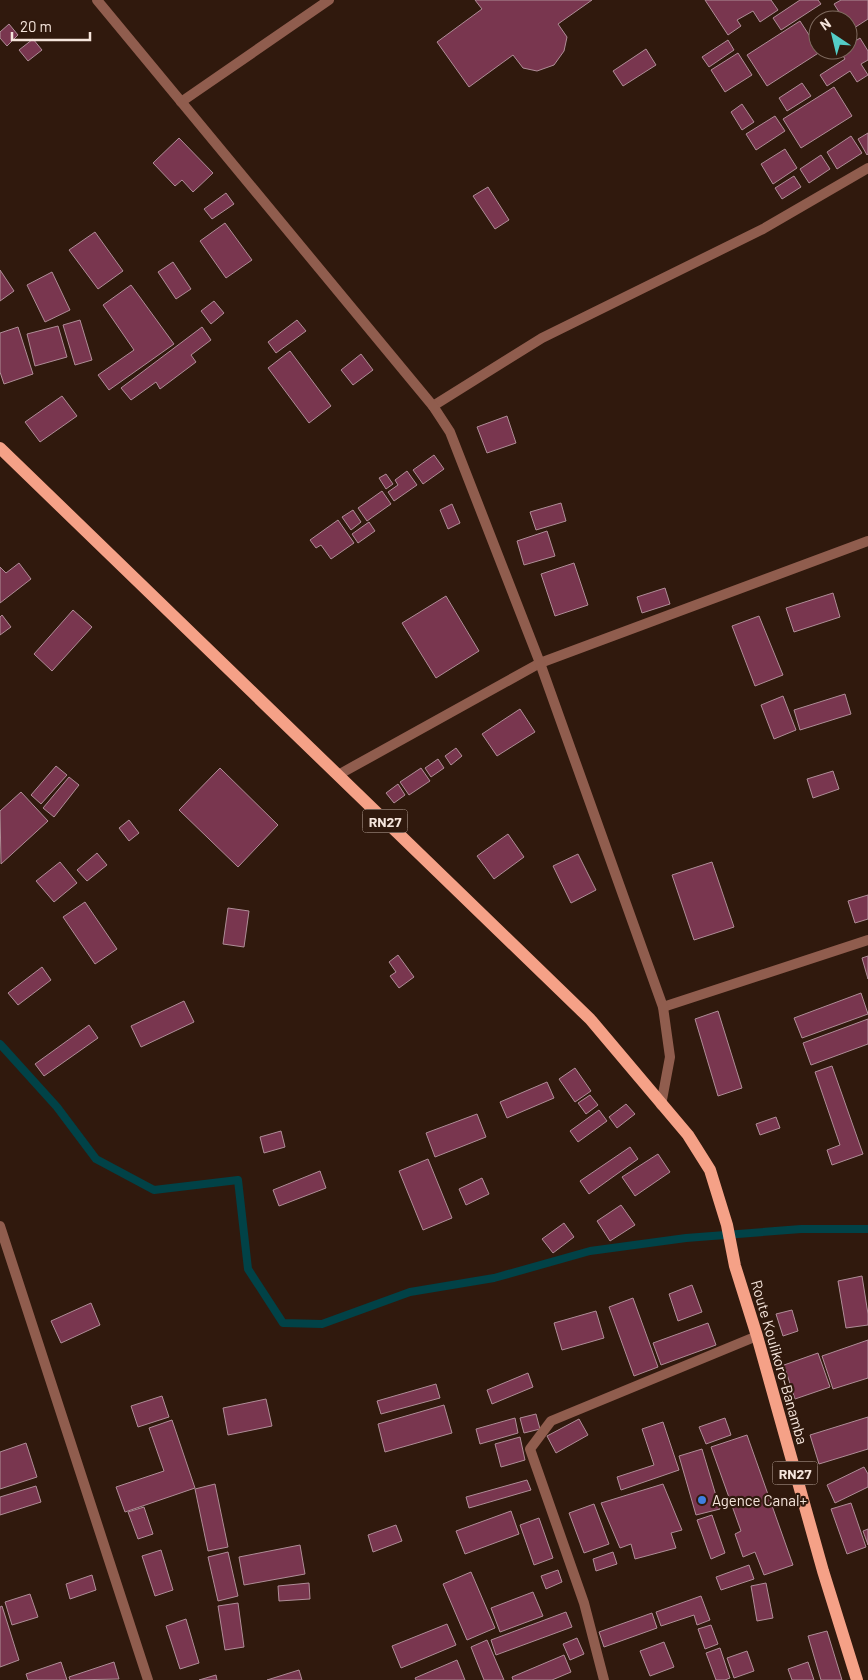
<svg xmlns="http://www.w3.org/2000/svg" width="868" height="1680" viewBox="0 0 868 1680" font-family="Barlow,sans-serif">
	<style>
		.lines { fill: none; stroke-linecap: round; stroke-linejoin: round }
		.stream { stroke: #014247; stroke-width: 8 }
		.building { fill: #79364f; stroke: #af8d97 }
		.minor { stroke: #905d4e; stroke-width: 10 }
		.tertiary { stroke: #905d4e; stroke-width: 10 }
		.primary { stroke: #f5a187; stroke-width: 12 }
		.shop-dot { fill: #3f7fe0; stroke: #30190d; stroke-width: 2 }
		.labels { text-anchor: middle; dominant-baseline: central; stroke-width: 4.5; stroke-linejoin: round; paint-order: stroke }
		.shield { fill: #30190d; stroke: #baa89e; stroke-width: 1 }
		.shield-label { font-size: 14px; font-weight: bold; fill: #f5e5dc }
		.street-label { font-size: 15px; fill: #f5e5dc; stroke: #30190d }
		.poi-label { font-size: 15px; fill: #f5e5dc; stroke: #30190d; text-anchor: start }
	</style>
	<rect width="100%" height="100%" fill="#30190d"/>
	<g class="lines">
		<path class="stream" d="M0,1044L57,1107L96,1159L154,1190L238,1180L248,1269L283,1323L322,1324L410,1292L494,1278L590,1251L686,1238L801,1229H868"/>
	</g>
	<path class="building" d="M475,0H592L558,24L567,37L564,51L554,65L537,71L523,68L513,55L469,87L437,42L482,9Z
		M705,0H771L778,10L760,22L753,11L737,20L741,26L728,35Z
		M800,0H818L821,4L781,30L773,18Z
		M841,0H868V19L851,30L848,25V20H844L834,4Z
		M800,21L820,52L767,86L747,55Z
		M9,24L18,35L7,46L0,38V32Z
		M860,38L868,51V60L861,64L868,75L857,82L850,71L827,86L820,75L845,59L840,51L848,50V46Z
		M33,39L42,50L28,61L19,50Z
		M728,40L734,50L709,67L702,57Z
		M646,49L656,65L623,86L613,71Z
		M738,53L752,75L725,92L711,70Z
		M802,83L811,96L787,111L779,98Z
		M834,87L852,116L801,148L783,119Z
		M742,104L754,122L742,130L731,112Z
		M775,116L785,131L756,150L746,134Z
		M868,133V154L867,155L858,139Z
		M851,136L862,153L837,169L827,152Z
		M179,138L213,173L193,192L182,180L175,186L153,163Z
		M785,149L797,168L773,184L761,164Z
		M821,155L830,169L809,183L800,169Z
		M794,176L801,187L782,199L775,188Z
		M488,187L509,220L495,229L473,196Z
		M226,193L234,204L212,219L204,209Z
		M225,223L252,260L226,278L200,241Z
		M95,232L123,271L98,289L69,250Z
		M173,262L191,289L176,299L158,272Z
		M0,270L14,291L0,301Z
		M52,272L70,310L45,322L27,285Z
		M131,285L174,344L109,390L98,375L134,350L103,305Z
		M214,301L224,313L211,324L201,311Z
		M80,320L92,360L75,365L63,325Z
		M297,320L306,331L276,353L268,342Z
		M58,326L67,357L35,366L27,334Z
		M18,327L33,374L4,384L0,372V333Z
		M202,327L211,340L191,355L196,362L160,389L156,382L131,400L121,388Z
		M290,351L331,406L309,423L268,368Z
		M361,354L373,370L353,385L341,370Z
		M62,396L77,416L40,442L25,422Z
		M507,416L516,443L487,453L477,427Z
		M434,455L444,469L423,484L413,470Z
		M407,471L417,485L394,501L388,492L398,485L395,480Z
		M386,474L393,484L386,489L379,478Z
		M382,491L391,504L367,521L358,508Z
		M561,503L566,521L536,530L530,512Z
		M452,504L460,523L448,529L440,510Z
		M353,510L361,522L351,530L342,517Z
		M338,520L354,543L331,559L321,545L316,548L310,540Z
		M369,522L375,531L358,543L352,534Z
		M547,531L555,556L524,565L517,541Z
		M19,563L31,579L0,603V567L6,573Z
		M574,563L588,605L555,616L541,574Z
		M665,588L670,604L642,613L637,597Z
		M833,593L840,617L794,632L786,608Z
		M446,596L479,651L436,678L402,623Z
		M73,610L92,627L52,671L34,654Z
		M2,615L11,627L0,635V617Z
		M759,616L783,675L755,686L732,626Z
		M845,694L851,714L800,730L794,710Z
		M783,696L796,730L774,739L761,705Z
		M520,709L535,732L497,756L482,734Z
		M456,748L462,756L451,765L445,756Z
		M438,759L444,768L431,777L425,768Z
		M56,766L67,775L41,804L31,795Z
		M220,768L278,825L238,867L179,810Z
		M421,768L430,781L409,795L400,782Z
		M833,771L839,789L813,798L807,779Z
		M69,777L79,785L54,817L43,808Z
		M398,784L405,795L394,803L386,793Z
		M21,792L48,821L1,864L0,811Z
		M129,820L139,833L129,841L119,828Z
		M508,834L524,857L494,879L477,856Z
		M97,853L107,865L87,881L77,870Z
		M578,854L596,890L571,903L553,866Z
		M60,862L77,883L54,902L36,881Z
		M712,862L734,927L694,940L672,875Z
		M868,895V919L855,923L848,901Z
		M85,902L117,949L95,964L63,917Z
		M228,908L249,911L244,947L223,944Z
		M398,955L414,977L399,988L390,976L396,972L389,962Z
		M868,956V979L862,958Z
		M42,967L51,980L18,1005L8,993Z
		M861,993L868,1014L802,1038L794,1018Z
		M184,1001L194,1022L141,1047L131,1026Z
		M718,1011L742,1088L718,1096L695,1019Z
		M868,1019V1044L811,1065L803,1043Z
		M89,1025L98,1038L44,1076L35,1064Z
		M832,1066L863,1154L832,1165L827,1150L840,1145L815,1072Z
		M575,1068L591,1091L575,1102L559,1079Z
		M547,1082L554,1098L507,1118L500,1102Z
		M590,1095L598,1105L586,1114L578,1103Z
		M626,1104L635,1114L617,1128L609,1117Z
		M599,1110L607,1121L578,1142L570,1131Z
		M477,1114L486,1137L435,1157L426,1133Z
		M776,1117L780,1128L760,1135L756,1124Z
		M281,1131L285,1147L264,1153L260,1137Z
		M630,1147L638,1159L589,1194L580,1181Z
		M658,1154L670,1172L635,1196L622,1177Z
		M428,1159L452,1218L423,1230L399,1171Z
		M320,1171L326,1188L279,1206L273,1190Z
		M482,1178L489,1194L466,1205L459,1189Z
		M621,1205L635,1225L610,1241L597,1221Z
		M564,1223L574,1237L553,1253L542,1239Z
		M862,1276L868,1314V1325L846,1328L838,1281Z
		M692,1285L702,1312L678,1321L669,1294Z
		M633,1298L658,1367L634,1376L609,1307Z
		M91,1303L100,1325L61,1343L51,1321Z
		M792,1310L798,1331L783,1336L776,1314Z
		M596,1311L604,1338L562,1350L554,1323Z
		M708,1323L716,1345L661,1365L653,1343Z
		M868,1340V1378L833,1389L822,1356Z
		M818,1353L830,1387L795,1399L784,1365Z
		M528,1373L533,1387L492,1404L487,1390Z
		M436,1384L440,1398L381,1414L377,1401Z
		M162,1396L169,1417L138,1427L131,1406Z
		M266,1399L272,1426L228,1435L223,1408Z
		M444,1405L452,1433L385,1452L378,1424Z
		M536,1414L540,1429L524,1433L520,1418Z
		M868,1417V1449L819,1464L810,1435Z
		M515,1418L518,1433L480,1444L476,1429Z
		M725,1418L731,1435L706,1444L699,1427Z
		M579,1419L588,1435L556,1453L547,1436Z
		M172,1420L195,1488L125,1512L116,1487L164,1471L149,1428Z
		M663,1422L679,1470L621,1490L617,1477L654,1465L642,1429Z
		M747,1435L793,1565L764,1575L755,1552L743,1557L735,1534L741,1531L711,1447Z
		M520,1437L525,1460L501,1467L495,1444Z
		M26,1443L37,1477L0,1489V1452Z
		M702,1449L720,1509L696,1515L679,1456Z
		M864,1467L868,1474V1487L835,1503L827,1485Z
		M527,1480L531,1490L469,1508L466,1497Z
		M215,1484L228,1547L208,1551L195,1489Z
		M663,1484L682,1530L671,1533L676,1548L635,1559L631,1544L620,1548L601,1503Z
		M36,1486L41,1502L0,1515V1497Z
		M851,1503L866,1547L847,1554L831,1509Z
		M594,1504L609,1544L584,1553L569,1513Z
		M144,1507L153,1534L138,1539L128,1512Z
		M511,1511L519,1534L465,1554L456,1531Z
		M712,1515L725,1553L711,1559L697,1520Z
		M539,1518L553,1558L534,1565L520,1525Z
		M396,1525L402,1541L373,1552L368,1535Z
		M868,1529V1545L863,1531Z
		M300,1545L305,1574L244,1585L239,1557Z
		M161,1550L173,1590L155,1596L142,1556Z
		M228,1552L238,1596L218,1601L208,1557Z
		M613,1552L617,1564L596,1571L593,1559Z
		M749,1565L754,1579L721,1590L716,1577Z
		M558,1570L562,1582L546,1589L541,1576Z
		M471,1572L495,1628L467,1640L443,1584Z
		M92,1575L96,1590L70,1599L66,1584Z
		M309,1583L310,1599L279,1601L278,1586Z
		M766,1583L773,1618L757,1621L751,1586Z
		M533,1592L543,1616L500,1632L491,1608Z
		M30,1594L38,1617L12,1625L5,1602Z
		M701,1596L710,1620L697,1625L694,1615L661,1626L656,1612Z
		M238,1603L244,1647L225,1650L218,1606Z
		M2,1606L19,1660L0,1667V1607Z
		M566,1612L572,1627L496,1655L491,1640Z
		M652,1613L657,1628L604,1647L599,1632Z
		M186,1619L199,1663L180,1669L166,1626Z
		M447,1624L456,1645L401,1668L392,1646Z
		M711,1625L718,1644L705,1649L698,1629Z
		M827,1631L842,1680H821L808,1636Z
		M577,1638L584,1654L570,1660L563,1644Z
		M487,1640L504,1680H484L471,1647Z
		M664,1642L674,1667L650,1676L640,1651Z
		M720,1648L730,1678L725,1680H716L706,1653Z
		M747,1651L754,1671L734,1678L727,1658Z
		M564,1655L571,1672L552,1680H513L512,1677Z
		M457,1660L465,1680H416L415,1678Z
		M61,1662L67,1680H28L26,1674Z
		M114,1662L119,1679L70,1680L69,1677Z
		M808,1662L814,1680H792L788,1669Z
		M299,1670L302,1680H267Z
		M216,1675L217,1680H199Z"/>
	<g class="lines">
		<path class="minor" d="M181,102L329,0
			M433,406L542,338L763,229L868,168
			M338,775L540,663L868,541
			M663,1007L868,940
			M0,1226L148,1680
			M604,1680L584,1603L530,1449L551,1421L757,1336"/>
		<path class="tertiary" d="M97,0L433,406L450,432L540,663L663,1007L670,1057L661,1105"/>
		<path class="primary" d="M0,448L590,1019L688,1135L710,1170L727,1225L735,1266L757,1336L823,1571L857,1680"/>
	</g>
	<circle class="shop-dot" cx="702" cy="1500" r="5"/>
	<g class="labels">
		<g class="shield">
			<rect x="362.5" y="809.5" width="45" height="23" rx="4"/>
			<rect x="772.5" y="1461.5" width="45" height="23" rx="4"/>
		</g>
		<g class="shield-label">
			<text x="385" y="821">RN27</text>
			<text x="795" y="1473">RN27</text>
		</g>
		<g class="street-label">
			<text transform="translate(780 1362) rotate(74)">Route Koulikoro-Banamba</text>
		</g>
		<g class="poi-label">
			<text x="712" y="1500">Agence Canal+</text>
		</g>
	</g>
	<g transform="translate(833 35) rotate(325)"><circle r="24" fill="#30190d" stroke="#7f6b60"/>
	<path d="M0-4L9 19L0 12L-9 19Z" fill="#54cdc7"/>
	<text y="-8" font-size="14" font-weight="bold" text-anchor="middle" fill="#f5e5dc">N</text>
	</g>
	<path d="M12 32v8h78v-8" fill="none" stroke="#f5e5dc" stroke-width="2.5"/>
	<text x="20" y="32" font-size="15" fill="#f5e5dc" stroke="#30190d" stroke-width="4" paint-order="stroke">20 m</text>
</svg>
